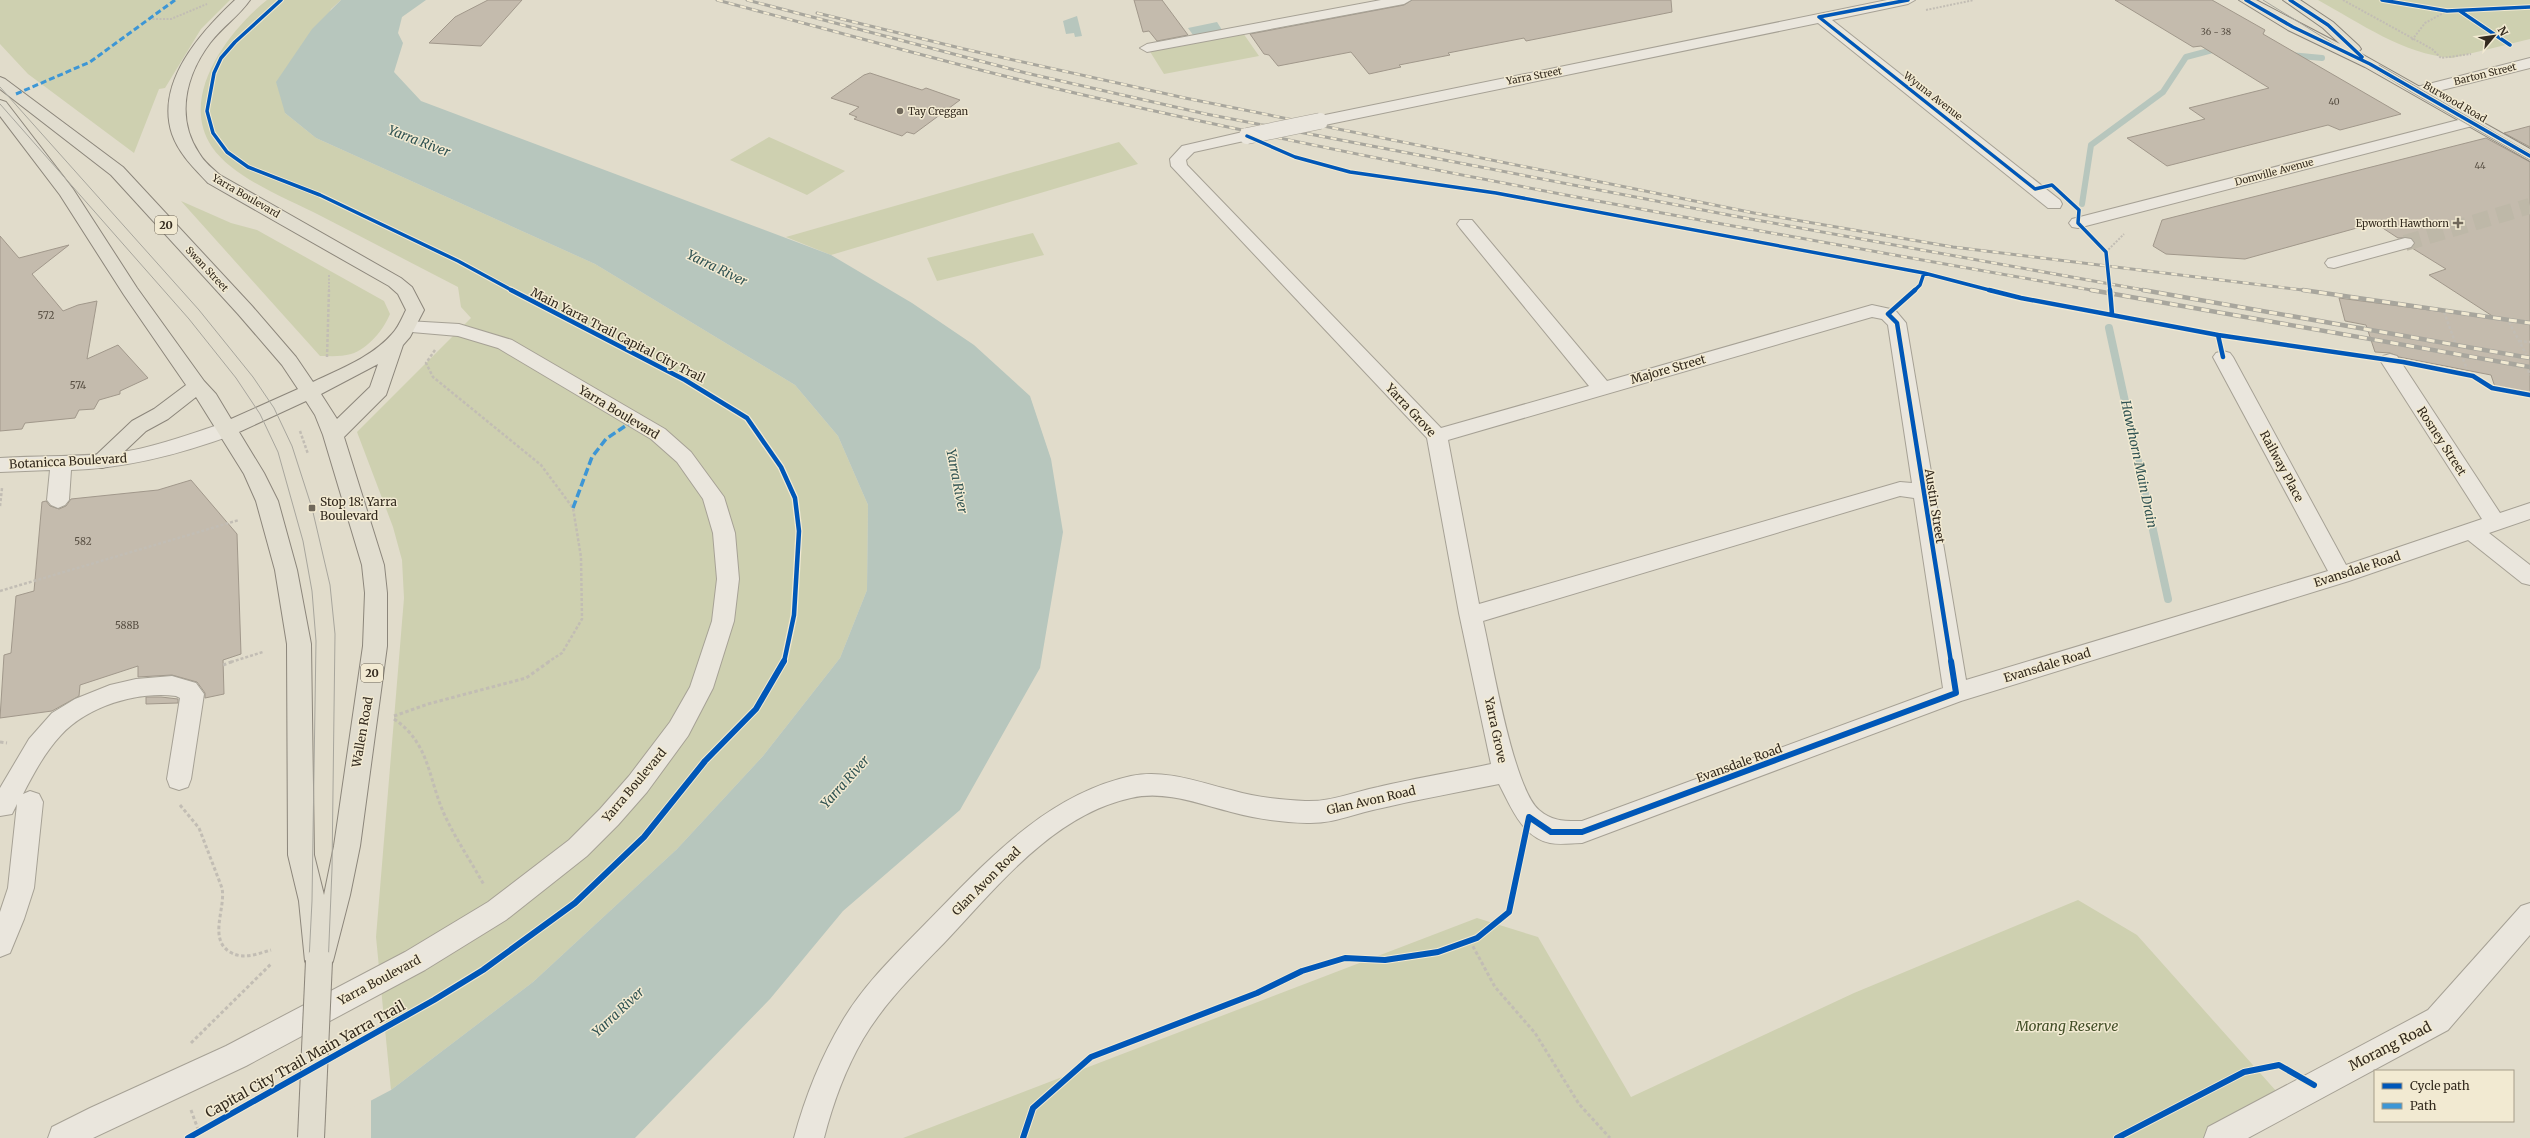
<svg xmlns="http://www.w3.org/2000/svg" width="2530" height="1138" viewBox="0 0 2530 1138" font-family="Merriweather,serif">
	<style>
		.green { fill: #ced0b0 }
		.water { fill: #b7c6bd }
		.pier { fill: #e1dccb }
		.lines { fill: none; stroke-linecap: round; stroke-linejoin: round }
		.stream-far1 { stroke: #b7c6bd; stroke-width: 6 }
		.stream { stroke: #b7c6bd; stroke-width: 8 }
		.building { fill: #c4bbad; stroke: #a1988b }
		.minor-tunnel { stroke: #beb8a8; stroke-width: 16; stroke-dasharray: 16 8; stroke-linecap: butt }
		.minor-casing { stroke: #a6a195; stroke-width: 2 }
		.major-casing { stroke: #8c867b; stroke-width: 2 }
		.path-far2 { stroke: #c2bdb4; stroke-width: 2; stroke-dasharray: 2 1.5; stroke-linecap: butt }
		.path-far1 { stroke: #c2bdb4; stroke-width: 2.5; stroke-dasharray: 3 2; stroke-linecap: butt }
		.path { stroke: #c2bdb4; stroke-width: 3; stroke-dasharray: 3.5 2.5; stroke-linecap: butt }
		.minor { fill: #eae6dd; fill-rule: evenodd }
		.major { fill: #e1ddcf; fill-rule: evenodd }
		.tram { stroke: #a8a69d; stroke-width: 1 }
		.rail-far1-casing { stroke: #a8a69d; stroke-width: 3 }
		.rail-casing { stroke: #a8a69d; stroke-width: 4.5 }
		.rail-far1 { stroke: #f2ead2; stroke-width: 2; stroke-dasharray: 6; stroke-linecap: butt }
		.rail { stroke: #f2ead2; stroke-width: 3; stroke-dasharray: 8; stroke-linecap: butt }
		.minor-bridge-casing { stroke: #a6a195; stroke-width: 17; stroke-linecap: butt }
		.major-bridge-casing { stroke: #8c867b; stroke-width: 28; stroke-linecap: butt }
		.minor-bridge { stroke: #eae6dd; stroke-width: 16 }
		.major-bridge { stroke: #e1ddcf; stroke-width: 26 }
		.quiet-far1 { stroke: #3d96d5; stroke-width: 3; stroke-dasharray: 6 3; stroke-linecap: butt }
		.quiet { stroke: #3d96d5; stroke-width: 3.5; stroke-dasharray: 8 3.5; stroke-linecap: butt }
		.cycleway-far2-casing { stroke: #f2ead2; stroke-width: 5.5 }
		.cycleway-far1-casing { stroke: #f2ead2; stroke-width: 7 }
		.cycleway-casing { stroke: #f2ead2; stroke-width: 8 }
		.cycleway-far2 { stroke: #0057b8; stroke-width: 3.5 }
		.cycleway-far1 { stroke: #0057b8; stroke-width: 4.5 }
		.cycleway { stroke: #0057b8; stroke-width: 6 }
		.poi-dot { fill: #70685b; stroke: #f2ead2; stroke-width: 1.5 }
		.labels { text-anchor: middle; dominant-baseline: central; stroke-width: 3; stroke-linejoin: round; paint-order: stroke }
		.far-number-label { font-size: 9px; fill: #574e42 }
		.far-street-label { font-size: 10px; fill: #332a1e; stroke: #f2ead2 }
		.far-poi-label { font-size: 10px; fill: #332a1e; stroke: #f2ead2; text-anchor: start }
		.number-label { font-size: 10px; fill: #574e42 }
		.shield { fill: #f2ead2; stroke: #6c6454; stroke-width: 1 }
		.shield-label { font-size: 11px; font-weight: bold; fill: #332a1e }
		.street-label { font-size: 12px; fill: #332a1e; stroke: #f2ead2 }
		.poi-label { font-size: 12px; fill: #332a1e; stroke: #f2ead2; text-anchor: start }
		.water-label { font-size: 13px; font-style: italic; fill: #2f5252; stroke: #f2ead2 }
		.near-park-label { font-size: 14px; font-style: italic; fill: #424e27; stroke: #f2ead2 }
		.near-street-label { font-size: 14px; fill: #332a1e; stroke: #f2ead2 }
	</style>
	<rect width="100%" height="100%" fill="#e1dccb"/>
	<path class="green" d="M0,0H230L201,29L165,88L159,89L134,153L28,74L0,44Z
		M267,0H341L331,9L285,113L316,138L595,264L795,385L838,436L868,505L867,590L840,658L763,756L677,849L533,982L391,1090L376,937L404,598L402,560L393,527L357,432L471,318L461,307L458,287C412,263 367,240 321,216C288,199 233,178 212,147C178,97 228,31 267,0Z
		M2318,0H2530V39L2452,58C2403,54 2360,23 2318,0Z
		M1243,33L1259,56L1164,74L1149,50Z
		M769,137L845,171L807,195L730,160Z
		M1119,142L1138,164L831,255L786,237Z
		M181,201L231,223L257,230L384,301L390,314C384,329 368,349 351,354C341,357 330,356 320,356Z
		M1033,233L1044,255L937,281L927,258Z
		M2078,900L2137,935L2285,1101L2219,1138H903L1477,918L1538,937L1631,1097L1854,993Z"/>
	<path class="water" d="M341,0H426L402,17L398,33L403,43L394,72L421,101L831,255L912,303L974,345L1030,396L1051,459L1063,532L1040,668L960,810L843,911L770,999L635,1138H300L391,1090L533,982L677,849L763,756L840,658L867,590L868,505L838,436L795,385L595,264L316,138L285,113L276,82L312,29Z
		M1077,16L1082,36L1075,37L1074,33L1066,34L1063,21Z
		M1217,22L1222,30L1193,35L1188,28Z"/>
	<path class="pier" d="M371,1098V1138H298L299,1136Z"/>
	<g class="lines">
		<path class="stream-far1" d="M2290,55L2322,58
			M2082,204L2091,145L2163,92L2186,57L2220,48"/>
		<path class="stream" d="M2109,328L2168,599"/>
	</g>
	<path class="building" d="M488,0H522L481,46L429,43L455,17Z
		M1134,0H1162L1188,35L1157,41L1149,31L1143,32Z
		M1412,0H1671L1672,12L1526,41L1524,38L1448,53L1450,55L1399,65L1401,67L1369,74L1351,52L1278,66L1269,55L1264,54L1250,34L1404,5Z
		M2115,0H2212L2265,30L2263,34L2401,114L2340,130L2328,125L2167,166L2127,138L2205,119L2189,108L2269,88L2201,46L2193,47Z
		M870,73L922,90L926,88L960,100L914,134L907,132L902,136L854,119L857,117L849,114L859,107L831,98L864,75Z
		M2530,126V147L2504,133Z
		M2486,138L2530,162V393L2495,387L2491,375L2399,357L2390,353L2375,352L2366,325L2345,321L2339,298L2497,319L2429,275L2446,269L2412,248L2416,243L2412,238H2398L2375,223L2245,259L2166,254L2153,246L2162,220Z
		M0,236L19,258L69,245L32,274L63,311L78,305L97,301L87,359L118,345L148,378L120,391V394L99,400L94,409L79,410L75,418L25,423L22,429L0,431Z
		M191,480L237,534L241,654L223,660L224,694L205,698V693L197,682L172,675L138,677V666L80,685L79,696L52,711L0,718L4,655L11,653L16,596L34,591L42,502L46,501L50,506L59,509L66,506L71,499L158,490Z
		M146,697H161L178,699V703L146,704Z"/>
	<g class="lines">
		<path class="minor-tunnel" d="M2405,243L2530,206"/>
		<g class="minor-casing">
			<path id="minor" d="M1381,0H1411L1404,4L1147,52L1140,48L1147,44Z
				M1887,0H1915L1908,4L1832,20L2060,200L2062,204L2060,208H2048L1818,23L1320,126L1312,121L1320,116Z
				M2530,58V68L2418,96L2410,91L2413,88Z
				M2470,117L2478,122L2476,125L2078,228L2072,227L2069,223L2072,219Z
				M1247,131L1253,133L1255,136L1253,139L1194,152L1186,160L1187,165L1441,428L1589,386L1460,228L1457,224L1460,220H1472L1607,381L1872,305L1895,310L1906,323L1966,680L2328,571L2213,357L2216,353L2223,351L2230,353L2233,357L2346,565L2482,519L2380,360L2383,356L2390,354L2397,356L2500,513L2530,503V519L2489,533L2530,565V585L2522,583L2468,540L2349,581L1961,701L1582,843C1572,843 1560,845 1550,843C1522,837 1511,807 1499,784C1460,792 1420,799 1382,808C1356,813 1334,824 1307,823C1282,822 1256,819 1231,812C1199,804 1165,790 1131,798C1053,815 997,887 945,942C915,973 885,1002 863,1039C845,1070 833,1103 824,1138H794C805,1097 821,1057 843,1020C865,983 896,954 926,923C985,863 1045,795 1131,776C1165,769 1198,782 1231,790C1255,797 1280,800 1305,801C1332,802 1353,792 1378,787C1416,778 1453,772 1491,764L1459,613L1427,438L1171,166L1170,159L1182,146ZM1872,317L1882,319L1888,325L1912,483L1900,482L1479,604L1448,440ZM1900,496L1914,498L1943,688L1582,821C1565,821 1553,822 1539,810C1513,788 1492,659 1483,621Z
				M2405,238L2411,239L2414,243L2411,247L2334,268L2328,267L2325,263L2328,259Z
				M407,321L459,324L512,340L665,429L691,452L724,497L735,533L739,579L734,621L713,688L688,736L647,792L618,825L587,856L506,920L425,970L246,1066L93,1138H48L52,1127L90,1108L226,1046L405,952L488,902L569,840L600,809L629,776L670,722L690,687L712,621L717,579L713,533L703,499L677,462L651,439L498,348L458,336L400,331L398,327L400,323Z
				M228,422L235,424L238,429L235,434C181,454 128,468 71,470L69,500L65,505L58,508L51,505L47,500L50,470L0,472V458C43,455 86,458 128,451C163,445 194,432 228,422Z
				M172,676L196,683L204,694L191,779L188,787L179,790L170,787L167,779L180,698L176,696C137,691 88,706 61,735C45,752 34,773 23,794L30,791L39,794L43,802L34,888L24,919L10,953L0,957V912L8,888L17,804L12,814L0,816V788L29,739L52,713L75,699L110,685L136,679Z
				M2530,903V935L2448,1030L2248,1138H2204L2208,1127L2428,1010L2521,906Z"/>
		</g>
		<g class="major-casing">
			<path id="major" d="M235,0H250C239,16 222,27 210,43C186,75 175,117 199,153C204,162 213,169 220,175L401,278L412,287L424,310L410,337L403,345L386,395L344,437L384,565L387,593V646L360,846L350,895L333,961L329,970L319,974L309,970L305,961L299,901L288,855L287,644L275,570L256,501L244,474L196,397L168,419L146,431L109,466L102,468L95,466L92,461L95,456L132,421L154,409L186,385L124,295L60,195L0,116V100L6,102L73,189L137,288L204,381L216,394L231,419L298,389L282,365L238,314L111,175L0,89V77L5,79L123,167L252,306L296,357L313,382C340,369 372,357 392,334C398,328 402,318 406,310L398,294L389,286L208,183C194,168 179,154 172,134C155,82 201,32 235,0ZM378,364L370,387L337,419L321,394ZM306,401L315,415L323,435L362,565L365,593L363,646L334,846L324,895L314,855L311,644L297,570L278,501L264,473L239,432Z
				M2239,0H2256L2340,44L2323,28L2283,0H2300L2333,22L2359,46L2361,49L2358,52L2530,149V161L2365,67L2288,30Z"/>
		</g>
		<path class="path-far2" d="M2343,0L2432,49L2441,58L2471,54
			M1926,10L1974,0
			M149,19H171L207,4
			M2412,40L2425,23L2447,11
			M2106,252L2124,234
			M329,291V275"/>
		<path class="path-far1" d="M2444,312L2455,342
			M2509,322L2526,354
			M2519,341L2530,342
			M435,350L426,363L433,377L541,465L573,508L581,557L582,619L562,653L548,662
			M327,357L329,290
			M2463,359L2467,369
			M2528,370L2530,375
			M300,431L308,454
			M0,506L2,488
			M0,591L239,520
			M231,662L263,652"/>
		<path class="path" d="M223,665L234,661
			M394,716L428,704L526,678L550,661
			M394,719C431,744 428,781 446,818C457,841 472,863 484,885
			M0,742L7,743
			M180,805L199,828L222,888C226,908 208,939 230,952C243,960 257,954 271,950
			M1470,941L1495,987L1535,1033L1579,1104L1610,1138
			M191,1043L271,964
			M191,1110L199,1132"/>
		<use href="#minor" class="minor"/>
		<use href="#major" class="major"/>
		<path class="tram" d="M2263,0L2413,93L2530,160
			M2379,65L2530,153
			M0,87L199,310L253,377L274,408L292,446L312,508L330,585L335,634L332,869L321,1138
			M0,104L189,319L236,378L260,414L278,452L303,541L312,591L316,641L312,901L300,1138"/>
		<g class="rail-far1-casing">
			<path id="rail-far1" d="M717,0C845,34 972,70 1101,99C1431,174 1764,232 2097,291
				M747,0L1026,73L1206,114L1734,216L2149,291
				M817,13L964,49L1185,98L1754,213L1953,247L2311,291"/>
		</g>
		<g class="rail-casing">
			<path id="rail" d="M2091,290L2530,367
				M2143,290L2530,358
				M2303,290L2530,323"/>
		</g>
		<use href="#rail-far1" class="rail-far1"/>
		<use href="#rail" class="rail"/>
		<g class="minor-bridge-casing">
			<path id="minor-bridge" d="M1247,136L1320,121"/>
		</g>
		<g class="major-bridge-casing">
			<path id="major-bridge" d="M311,1138L319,961"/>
		</g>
		<use href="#minor-bridge" class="minor-bridge"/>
		<use href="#major-bridge" class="major-bridge"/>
		<path class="quiet-far1" d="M16,94L90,62L175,0"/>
		<path class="quiet" d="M573,508L592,457L606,439L634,420"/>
		<g class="cycleway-far2-casing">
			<path id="cycleway-far2" d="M281,0L235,42L221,58L214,73L207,111L213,133L227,152L248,167L320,195L458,261L513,291
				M2246,0L2293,27L2370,64L2530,156
				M2290,0L2328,25L2362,57
				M2382,0L2447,11L2530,7
				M2460,11L2510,45
				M1819,17L2035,189L2052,185L2079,210L2078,223L2106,252L2110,291
				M1819,17L1908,0
				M1247,136L1295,157L1350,172L1496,193L1924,273L1993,291
				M1914,291L1920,285L1924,273"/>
		</g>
		<g class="cycleway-far1-casing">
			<path id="cycleway-far1" d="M511,290L685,380L747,418L781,467L795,498L799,531L794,615L784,662
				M1915,290L1888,314L1897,323L1951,662
				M1989,290L2021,298L2218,335L2223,357
				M2110,290L2112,314
				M2218,335L2403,362L2473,376L2492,388L2530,395"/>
		</g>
		<g class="cycleway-casing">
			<path id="cycleway" d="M188,1138L434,1000L483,970L575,903L644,837L705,761L756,709L784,661
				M1023,1138L1033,1108L1091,1057L1257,993L1302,971L1345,958L1385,960L1438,952L1477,938L1509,912L1529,817L1551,832H1582L1956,693L1951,661
				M2117,1138L2244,1072L2279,1065L2314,1085"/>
		</g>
		<use href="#cycleway-far2" class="cycleway-far2"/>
		<use href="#cycleway-far1" class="cycleway-far1"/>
		<use href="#cycleway" class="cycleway"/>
	</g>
	<g class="poi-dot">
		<circle cx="900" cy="111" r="4"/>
		<path d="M2456 217h4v4h4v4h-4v4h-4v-4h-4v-4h4z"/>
		<rect x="308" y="504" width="8" height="8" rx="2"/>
	</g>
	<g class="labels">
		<g class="far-number-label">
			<text x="2216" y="31">36 - 38</text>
			<text x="2334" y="101">40</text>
			<text x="2480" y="165">44</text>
		</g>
		<g class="far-street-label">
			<text transform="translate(2485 74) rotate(-14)">Barton Street</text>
			<text transform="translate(1534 76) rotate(-11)">Yarra Street</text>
			<text transform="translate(1933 96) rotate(38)">Wyuna Avenue</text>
			<text transform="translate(2455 102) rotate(30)">Burwood Road</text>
			<text transform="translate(2274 172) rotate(-15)">Domville Avenue</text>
			<text transform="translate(246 196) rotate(30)">Yarra Boulevard</text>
			<text transform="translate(207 269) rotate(47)">Swan Street</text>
		</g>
		<g class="far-poi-label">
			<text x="908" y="111">Tay Creggan</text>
			<text x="2449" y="223" text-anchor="end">Epworth Hawthorn</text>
		</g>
		<g class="number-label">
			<text x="46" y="315">572</text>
			<text x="78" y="385">574</text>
			<text x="83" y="541">582</text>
			<text x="127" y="625">588B</text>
		</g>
		<g class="shield">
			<rect x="155" y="216" width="22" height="18" rx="3"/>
			<rect x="361" y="664" width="22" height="18" rx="3"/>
		</g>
		<g class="shield-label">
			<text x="166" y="225">20</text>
			<text x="372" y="673">20</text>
		</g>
		<g class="street-label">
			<text transform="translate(618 335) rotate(27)">Main Yarra Trail Capital City Trail</text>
			<text transform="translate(1668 369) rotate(-16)">Majore Street</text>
			<text transform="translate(1411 410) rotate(47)">Yarra Grove</text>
			<text transform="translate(619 412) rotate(31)">Yarra Boulevard</text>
			<text transform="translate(2442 441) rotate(57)">Rosney Street</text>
			<text transform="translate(68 461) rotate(-3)">Botanicca Boulevard</text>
			<text transform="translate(2282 466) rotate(62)">Railway Place</text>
			<text transform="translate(1935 506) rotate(81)">Austin Street</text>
			<text transform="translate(2357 569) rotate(-18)">Evansdale Road</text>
			<text transform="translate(2047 665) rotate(-17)">Evansdale Road</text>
			<text transform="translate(1496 730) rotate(78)">Yarra Grove</text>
			<text transform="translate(362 732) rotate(-80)">Wallen Road</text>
			<text transform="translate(1739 763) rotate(-20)">Evansdale Road</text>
			<text transform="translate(634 785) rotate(-50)">Yarra Boulevard</text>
			<text transform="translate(1371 800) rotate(-13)">Glan Avon Road</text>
			<text transform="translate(986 881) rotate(-45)">Glan Avon Road</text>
			<text transform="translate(379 980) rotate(-28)">Yarra Boulevard</text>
		</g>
		<g class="poi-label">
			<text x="320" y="501">Stop 18: Yarra<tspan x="320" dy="14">Boulevard</tspan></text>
		</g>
		<g class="water-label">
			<text transform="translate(419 141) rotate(21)">Yarra River</text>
			<text transform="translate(717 268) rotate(26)">Yarra River</text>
			<text transform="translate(2139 464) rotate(78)">Hawthorn Main Drain</text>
			<text transform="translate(957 481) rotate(79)">Yarra River</text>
			<text transform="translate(845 782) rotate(-48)">Yarra River</text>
			<text transform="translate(618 1012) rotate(-43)">Yarra River</text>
		</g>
		<g class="near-park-label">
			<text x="2067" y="1026">Morang Reserve</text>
		</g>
		<g class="near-street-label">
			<text transform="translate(2390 1046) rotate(-27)">Morang Road</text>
			<text transform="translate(305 1059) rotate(-29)">Capital City Trail Main Yarra Trail</text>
		</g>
	</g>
	<rect x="2374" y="1070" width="140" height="52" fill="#f2ead2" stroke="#a69d8a"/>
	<rect x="2382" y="1083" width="20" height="6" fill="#0057b8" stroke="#a69d8a"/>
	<text x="2410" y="1090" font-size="12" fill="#332a1e">Cycle path</text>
	<rect x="2382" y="1103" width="20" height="6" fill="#3d96d5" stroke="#a69d8a"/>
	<text x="2410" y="1110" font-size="12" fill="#332a1e">Path</text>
	<g transform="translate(2494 36) rotate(61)" stroke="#f2ead2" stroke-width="3" paint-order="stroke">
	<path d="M0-3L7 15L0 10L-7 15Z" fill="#332a1e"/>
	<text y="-6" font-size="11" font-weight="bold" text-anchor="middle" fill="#332a1e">N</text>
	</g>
</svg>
